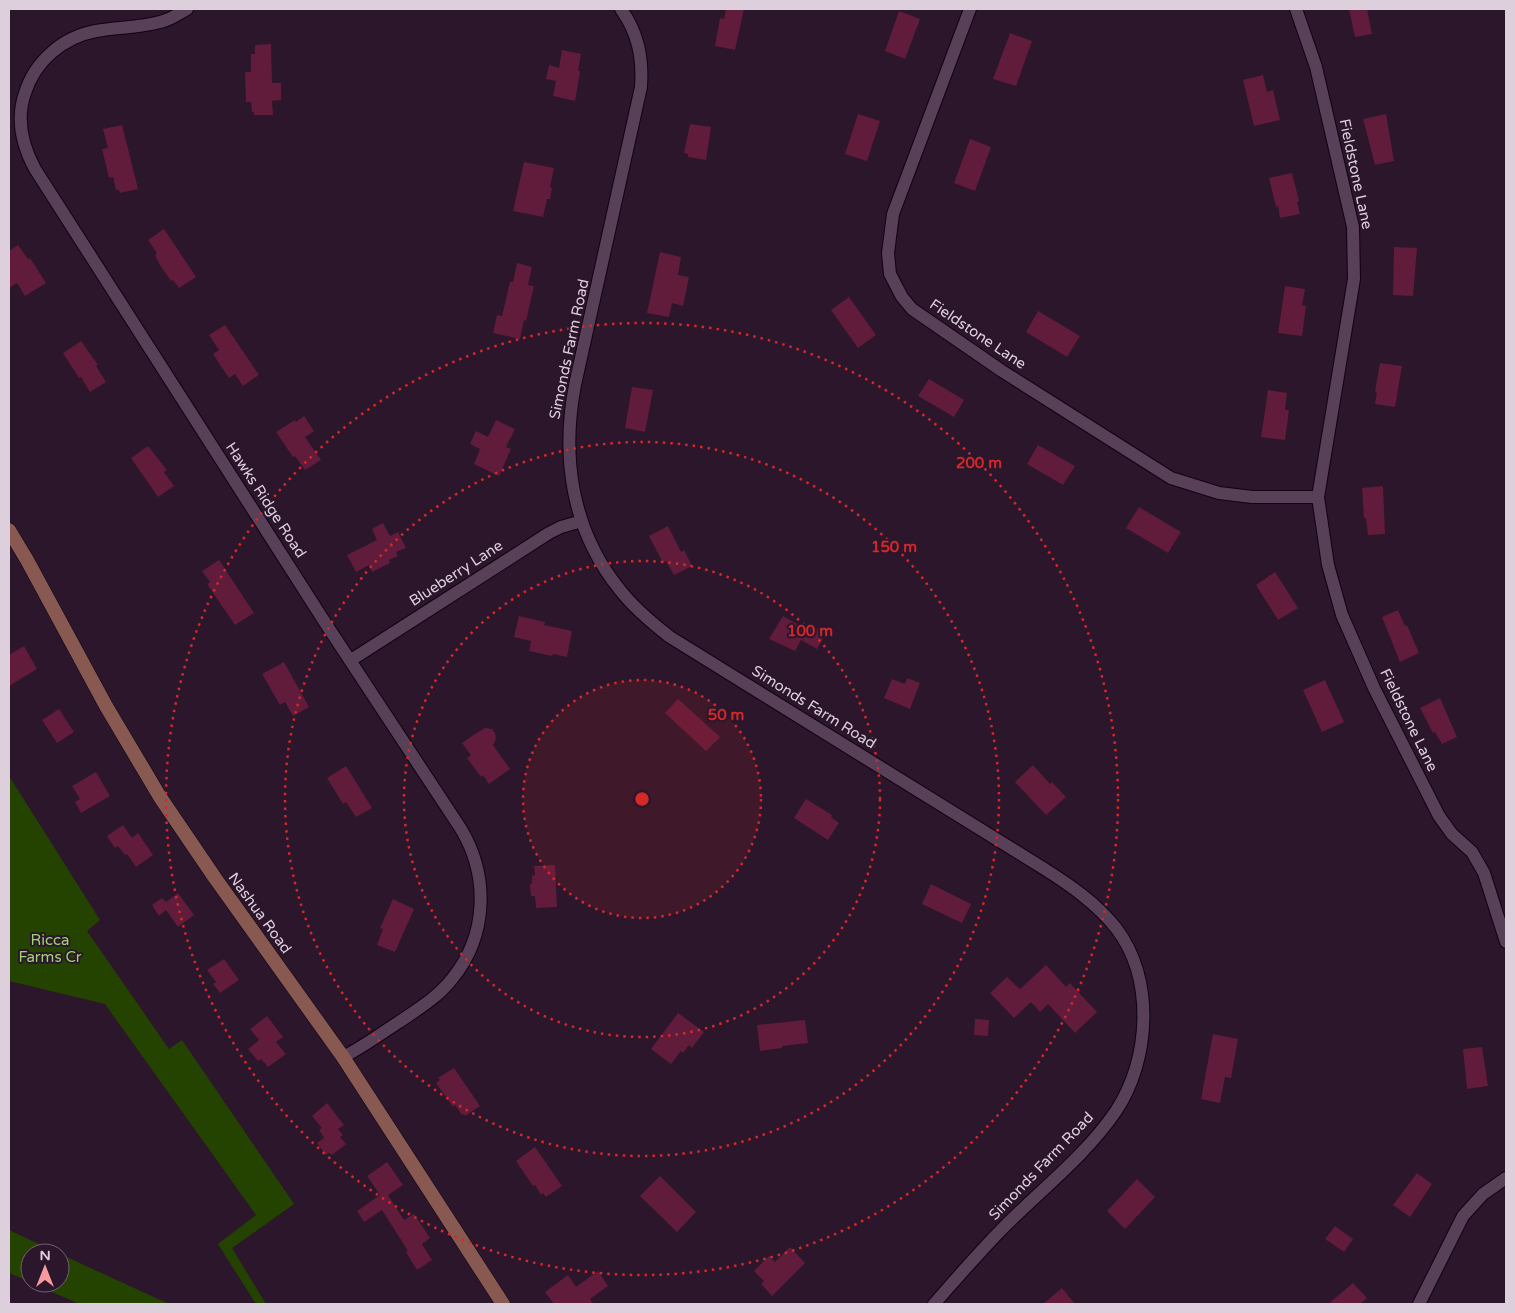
<svg xmlns="http://www.w3.org/2000/svg" width="1515" height="1313" viewBox="0 0 1515 1313" font-family="'Varela Round',sans-serif">
	<style>
		.green { fill: #254300 }
		.building { fill: #611b3b }
		.lines { fill: none; stroke-linecap: round; stroke-linejoin: round }
		.minor-casing { stroke: #120213; stroke-width: 14 }
		.secondary-casing { stroke: #120213; stroke-width: 15 }
		.minor { stroke: #584058; stroke-width: 12 }
		.secondary { stroke: #875951; stroke-width: 14 }
		.ring { fill: none; stroke: #d62828; stroke-width: 2.5; stroke-dasharray: 2.5 5 }
		.labels { text-anchor: middle; dominant-baseline: central; stroke-width: 4; stroke-linejoin: round; paint-order: stroke }
		.street-label { font-size: 15px; fill: #decfdd; stroke: #2b162b }
		.park-label { font-size: 15px; fill: #a0d375; stroke: #2b162b }
		.centre { fill: #d62828; stroke: #2b162b; stroke-width: 2.5 }
		.ring-label { font-size: 15px; text-anchor: middle; font-weight: bold; fill: #d62828; stroke: #2b162b; stroke-width: 4; stroke-linejoin: round; paint-order: stroke }
	</style>
	<rect width="100%" height="100%" fill="#2b162b"/>
	<path class="green" d="M9,776L100,920L87,931L169,1049L182,1040L294,1204L232,1248L266,1304H256L218,1244L256,1215L105,1004L9,981Z
		M9,1230L58,1253H30V1282L9,1273Z
		M60,1254L169,1304H80L31,1283H60Z"/>
	<path class="building" d="M726,9H744L735,50L715,46L720,18L724,19Z
		M1349,9H1367L1372,34L1355,37Z
		M899,11L920,19L905,59L885,51Z
		M1010,33L1032,41L1016,86L993,79Z
		M271,44L272,83H281V100L272,101L273,115H254V112H252L251,102H246L245,72H251V54H255V45Z
		M562,50L581,54L578,71H580L575,101L553,96L556,81L546,79L549,65L559,68Z
		M1263,75L1267,92L1273,90L1280,120L1254,126L1243,80Z
		M858,114L880,121L867,161L845,154Z
		M1386,114L1394,161L1375,165L1363,119Z
		M690,124L711,127L706,160L688,157V154L684,153Z
		M122,125L138,189L120,193L119,190H116L113,177L109,178L102,149L108,148L103,129Z
		M970,139L991,147L975,191L954,183Z
		M524,162L554,168L550,187L552,188L550,199H547L543,217L513,211Z
		M1292,173L1299,201L1297,202L1300,214L1280,218L1278,206L1276,207L1269,178Z
		M164,229L196,277L179,288L173,280L171,281L160,265L155,255L157,253L148,240Z
		M18,245L28,259L30,258L46,283L25,296L17,283L9,288V251Z
		M1394,247L1417,248L1413,296L1393,295Z
		M660,252L681,257L678,275L689,277L683,306L672,303L669,317L647,313Z
		M517,263L532,267L528,285L534,286L526,321L524,320L520,339L493,333L497,315L502,316L510,282H513Z
		M1285,286L1305,289L1302,305L1306,306L1302,336L1278,333Z
		M849,297L876,335L858,348L831,310Z
		M1038,311L1080,336L1067,357L1026,332Z
		M225,325L259,375L243,386L235,374L229,378L213,354L219,350L209,335Z
		M81,341L98,365L96,366L106,382L90,392L81,377L79,378L63,353Z
		M1380,363L1402,366L1395,407L1375,404L1377,393L1375,392Z
		M929,379L964,400L954,417L918,396Z
		M632,387L653,390L645,432L625,428Z
		M1268,390L1287,393L1285,410H1289L1285,440L1261,437Z
		M304,416L314,431L305,437L321,460L305,470L295,456L293,457L276,432L295,420L296,422Z
		M496,420L515,429L506,447L511,449L499,476L474,464L480,449L470,444L476,431L488,437Z
		M1038,445L1075,466L1063,485L1027,464Z
		M148,446L167,470L164,472L174,486L158,497L131,458Z
		M1383,486L1385,534L1368,535L1366,518H1364L1362,488Z
		M1139,507L1181,532L1168,553L1126,528Z
		M383,523L390,536L398,532L406,548L396,552L398,556L389,560L390,563L372,572L369,565L356,572L347,555L377,540L372,529Z
		M668,526L681,552L684,550L692,566L674,575L666,561L663,563L649,536Z
		M219,560L254,613L235,625L207,584L210,582L202,571Z
		M1275,572L1298,608L1278,620L1256,585Z
		M1398,610L1405,626L1407,625L1419,653L1400,662L1382,617Z
		M519,616L545,622L544,625L572,631L567,657L553,654L552,656L529,651L531,641L514,637Z
		M783,616L806,629L809,624L826,633L817,649L801,640L795,651L769,639Z
		M24,646L37,669L9,686V655Z
		M284,662L309,707L293,716L285,702L280,705L262,674Z
		M907,678L920,683L910,709L884,698L892,679L905,684Z
		M1325,680L1344,722L1322,732L1303,690Z
		M1440,698L1457,737L1442,744L1435,732L1433,733L1420,708Z
		M678,699L720,737L706,751L665,713Z
		M59,709L74,732L57,743L42,720Z
		M485,728L492,729L495,733L496,739L493,745L510,769L489,784L483,775L481,777L467,758L471,755L462,743L475,734Z
		M1033,765L1050,784L1052,782L1066,797L1046,815L1015,782Z
		M346,766L372,808L356,817L346,802L343,804L327,778Z
		M96,772L110,796L81,813L75,802L80,799L72,786Z
		M806,799L832,815L831,817L839,823L828,840L794,818Z
		M123,825L132,838L138,833L153,855L136,867L127,854L125,855L118,846L115,848L107,836Z
		M555,865L557,907L536,908L535,896H531L530,884H532V876L535,875L534,866Z
		M931,884L971,904L962,923L922,904Z
		M178,893L194,915L178,927L166,910L159,916L152,905L162,898L166,902Z
		M393,899L414,909L395,952L377,945L383,929L380,928Z
		M224,959L239,980L220,993L213,984L216,982L207,970Z
		M1046,965L1066,987L1070,983L1097,1012L1075,1033L1048,1004L1040,1012L1031,1002L1014,1018L990,993L1007,977L1020,989Z
		M678,1013L704,1032L692,1048L689,1045L683,1053L681,1051L671,1064L651,1049Z
		M267,1016L283,1037L276,1042L286,1054L268,1067L261,1059L258,1061L248,1049L259,1040L250,1029Z
		M975,1019L989,1020L988,1036L974,1035Z
		M805,1020L808,1043L782,1046V1048L760,1051L757,1025Z
		M1213,1034L1238,1039L1231,1078L1225,1077L1220,1103L1201,1099Z
		M1482,1047L1488,1086L1467,1089L1463,1049Z
		M454,1068L480,1106L465,1116L464,1114L462,1115L455,1105L453,1107L436,1083L440,1080L438,1078Z
		M327,1103L344,1125L338,1129L343,1135L340,1137L346,1144L332,1155L329,1153L326,1155L317,1143L324,1138L319,1130L322,1128L312,1116Z
		M535,1147L562,1186L546,1197L543,1193L541,1195L535,1185L533,1186L516,1161Z
		M387,1162L403,1185L388,1195L404,1220L414,1214L430,1238L422,1244L432,1260L417,1270L406,1252L408,1251L382,1210L364,1222L357,1211L380,1195L367,1176Z
		M1417,1173L1432,1184L1410,1217L1393,1205Z
		M660,1176L696,1212L677,1232L640,1196Z
		M1137,1179L1155,1197L1125,1229L1107,1211Z
		M1335,1226L1353,1239L1344,1252L1325,1239Z
		M790,1247L805,1263L772,1296L761,1284L764,1281L754,1271L769,1256L775,1262Z
		M598,1271L608,1286L590,1299L593,1304H554L545,1292L568,1275L576,1287Z
		M1353,1283L1367,1298L1360,1304H1328Z
		M1062,1288L1075,1304H1043Z"/>
	<g class="lines">
		<g class="minor-casing">
			<path id="minor" d="M187,9C178,14 170,20 160,22C139,28 117,27 96,31C63,37 35,61 25,93C16,119 22,145 35,169L326,624L461,829C489,876 488,935 452,979C438,997 418,1009 399,1022C380,1034 363,1047 343,1057
				M621,9C638,33 643,57 641,87L575,385C561,458 572,531 620,590C634,608 652,623 670,637L1043,868C1070,885 1096,903 1116,928C1155,979 1150,1060 1116,1111C1086,1155 1042,1189 1005,1226C980,1251 957,1278 934,1304
				M970,9L893,214L888,253L890,274L902,297L912,309L1002,371L1171,478L1219,493L1252,497H1318
				M1296,9L1316,67L1353,227L1354,279L1318,497L1328,565L1342,615L1374,688L1439,816L1452,834L1472,852L1484,873L1506,942
				M351,660L549,533L561,527L582,521
				M1419,1304L1463,1216L1483,1194L1506,1178"/>
		</g>
		<g class="secondary-casing">
			<path id="secondary" d="M9,530L27,560L106,706L160,797L215,878L343,1057L503,1304"/>
		</g>
		<use href="#minor" class="minor"/>
		<use href="#secondary" class="secondary"/>
	</g>
	<circle cx="642" cy="799" r="119" fill="#d62828" fill-opacity=".12"/>
	<g class="ring">
		<circle cx="642" cy="799" r="119"/>
		<circle cx="642" cy="799" r="238"/>
		<circle cx="642" cy="799" r="357"/>
		<circle cx="642" cy="799" r="476"/>
	</g>
	<g class="labels">
		<g class="street-label">
			<text transform="translate(1356 174) rotate(78)">Fieldstone Lane</text>
			<text transform="translate(978 334) rotate(34)">Fieldstone Lane</text>
			<text transform="translate(569 349) rotate(-78)">Simonds Farm Road</text>
			<text transform="translate(266 500) rotate(57)">Hawks Ridge Road</text>
			<text transform="translate(456 573) rotate(-33)">Blueberry Lane</text>
			<text transform="translate(814 707) rotate(32)">Simonds Farm Road</text>
			<text transform="translate(1409 720) rotate(64)">Fieldstone Lane</text>
			<text transform="translate(260 913) rotate(54)">Nashua Road</text>
			<text transform="translate(1041 1166) rotate(-46)">Simonds Farm Road</text>
		</g>
		<g class="park-label">
			<text x="50" y="940">Ricca<tspan x="50" dy="17">Farms Cr</tspan></text>
		</g>
	</g>
	<circle cx="642" cy="799" r="8" class="centre"/>
	<g class="ring-label">
		<text x="979" y="468">200 m</text>
		<text x="894" y="552">150 m</text>
		<text x="810" y="636">100 m</text>
		<text x="726" y="720">50 m</text>
	</g>
	<rect width="1515" height="1313" fill="none" stroke="#decfdd" stroke-width="20"/>
	<g transform="translate(45 1268)"><circle r="24" fill="#2b162b" stroke="#736072"/>
	<path d="M0-4L9 19L0 12L-9 19Z" fill="#f59b9d"/>
	<text y="-8" font-size="14" font-weight="bold" text-anchor="middle" fill="#decfdd">N</text>
	</g>
</svg>
